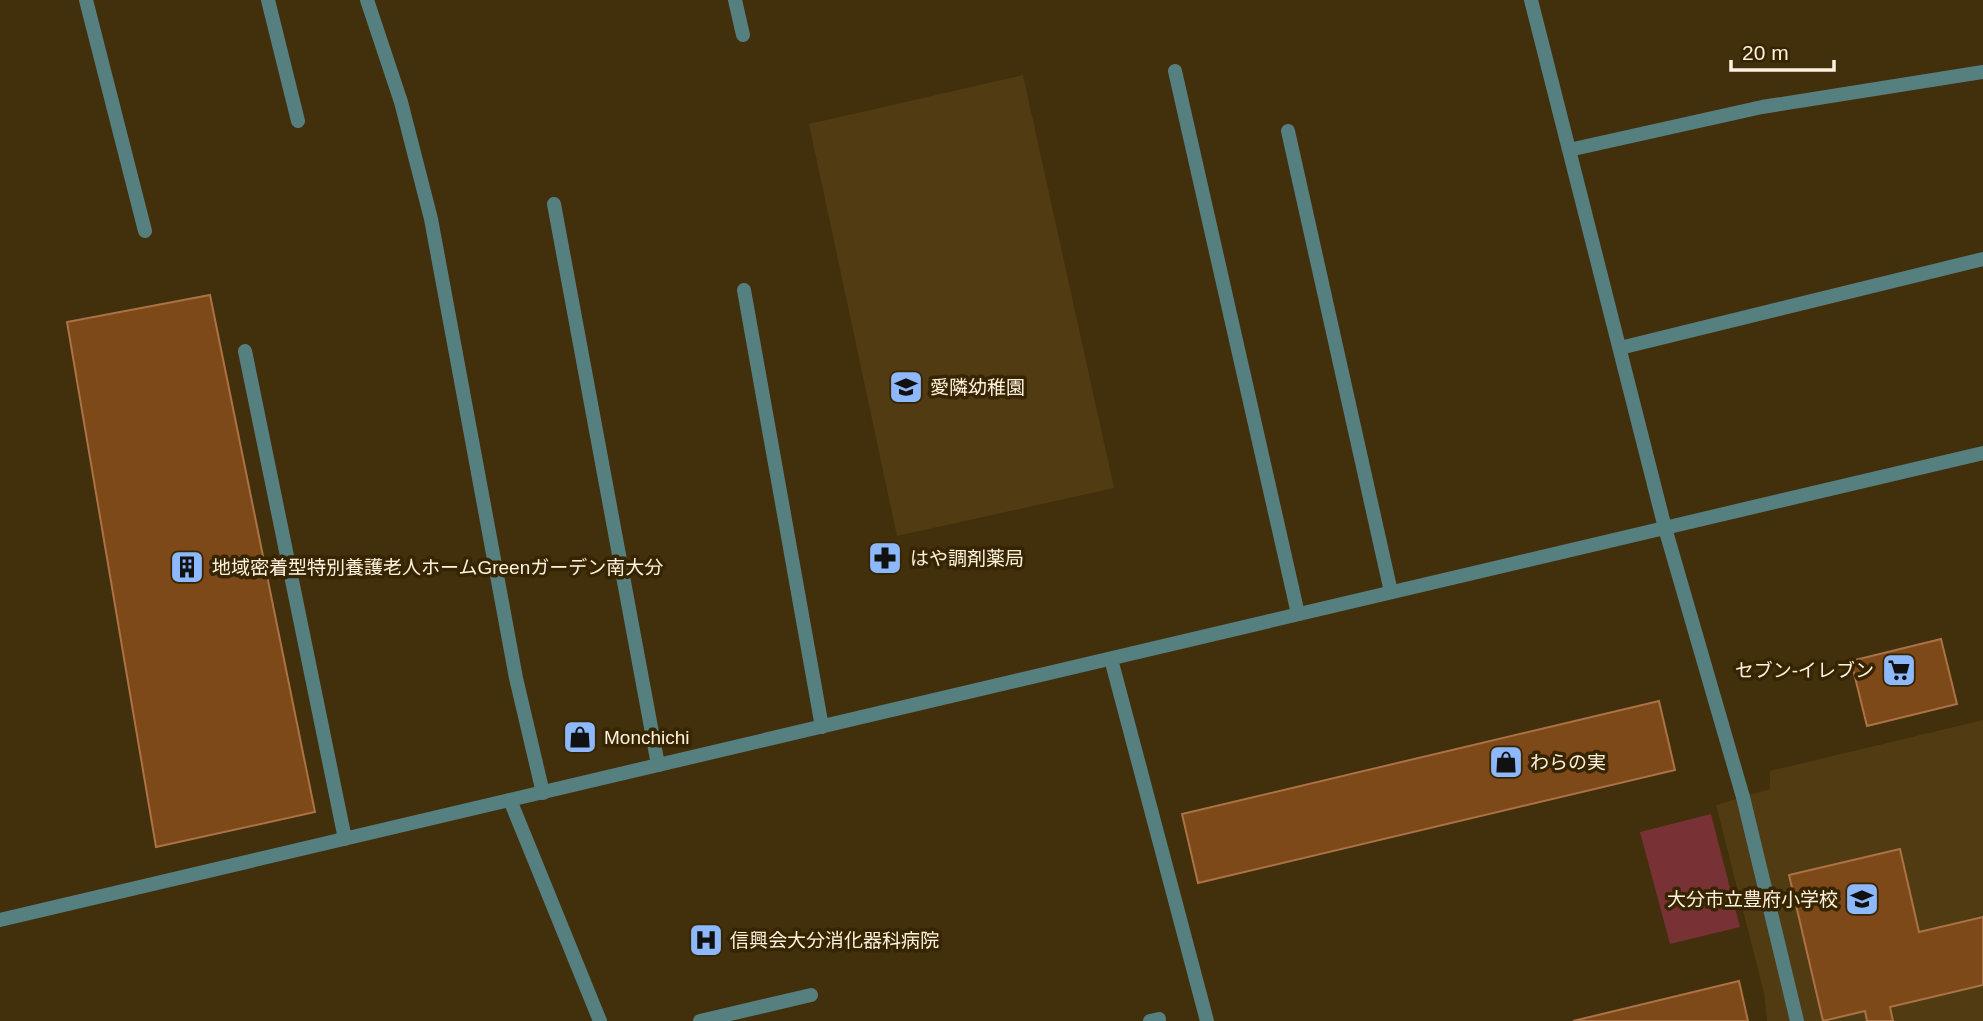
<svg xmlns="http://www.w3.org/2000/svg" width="1983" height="1021" viewBox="0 0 1983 1021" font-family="Arial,'Noto Sans JP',sans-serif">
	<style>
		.built { fill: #503b13 }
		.green { fill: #783236 }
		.building { fill: #7e4919; stroke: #ab7245; stroke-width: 2 }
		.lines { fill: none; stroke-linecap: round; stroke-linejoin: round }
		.service { stroke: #567f80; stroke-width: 14 }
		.minor { stroke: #567f80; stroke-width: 14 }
		.tertiary { stroke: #567f80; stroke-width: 14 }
		.labels { text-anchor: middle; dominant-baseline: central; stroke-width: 7; stroke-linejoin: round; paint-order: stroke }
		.poi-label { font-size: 19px; fill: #fef2df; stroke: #372501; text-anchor: start }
	</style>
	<rect width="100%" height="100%" fill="#422f0c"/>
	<path class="built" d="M1023,75L1114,488L897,536L809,124Z
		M1983,720V1021H1767L1764,993L1716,805L1770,789V771Z"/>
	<path class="green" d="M1711,814L1740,927L1670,944L1640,832Z"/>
	<path class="building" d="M210,295L315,812L156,847L67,322Z
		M1941,639L1957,704L1867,726L1851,661Z
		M1659,701L1675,770L1198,883L1182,814Z
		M1900,849L1919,932L1983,917V985L1890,1007L1893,1021H1867L1865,1011L1823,1021L1789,875Z
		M1739,981L1748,1021H1573Z"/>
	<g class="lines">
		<path class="service" d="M86,0L145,231
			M268,0L298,121
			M735,0L743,35
			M1175,71L1298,614
			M1288,131L1391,592
			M554,204L658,765
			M744,290L822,727
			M1620,348L1983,259
			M1743,797L1797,1021"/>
		<path class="minor" d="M367,0L401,102L431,219L516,678L543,793
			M1531,0L1665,528L1743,797
			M1569,150L1762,107L1983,72
			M245,351L345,839
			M1111,659L1207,1021
			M510,800L600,1021
			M700,1021L811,995
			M1150,1021L1159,1019"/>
		<path class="tertiary" d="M0,920L1983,453"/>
	</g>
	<defs>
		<g id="school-square" transform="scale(1.75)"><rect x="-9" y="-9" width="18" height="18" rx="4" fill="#8db9fc" stroke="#372501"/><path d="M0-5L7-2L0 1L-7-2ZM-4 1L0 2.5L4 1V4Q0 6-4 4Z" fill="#111"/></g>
		<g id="pharmacy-square" transform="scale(1.75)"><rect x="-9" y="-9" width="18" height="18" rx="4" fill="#8db9fc" stroke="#372501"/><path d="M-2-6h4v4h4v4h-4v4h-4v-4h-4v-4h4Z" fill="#111"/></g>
		<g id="building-square" transform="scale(1.75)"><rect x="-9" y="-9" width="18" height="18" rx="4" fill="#8db9fc" stroke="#372501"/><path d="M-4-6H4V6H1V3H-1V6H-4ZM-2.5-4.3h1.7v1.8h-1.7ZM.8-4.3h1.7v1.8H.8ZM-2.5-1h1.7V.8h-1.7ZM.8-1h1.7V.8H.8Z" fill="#111"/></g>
		<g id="supermarket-square" transform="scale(1.75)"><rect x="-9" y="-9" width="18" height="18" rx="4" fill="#8db9fc" stroke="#372501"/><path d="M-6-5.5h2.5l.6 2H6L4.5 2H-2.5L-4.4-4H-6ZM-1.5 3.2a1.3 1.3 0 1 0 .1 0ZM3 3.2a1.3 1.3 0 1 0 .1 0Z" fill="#111"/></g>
		<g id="shop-square" transform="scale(1.75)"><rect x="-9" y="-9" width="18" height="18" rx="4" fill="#8db9fc" stroke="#372501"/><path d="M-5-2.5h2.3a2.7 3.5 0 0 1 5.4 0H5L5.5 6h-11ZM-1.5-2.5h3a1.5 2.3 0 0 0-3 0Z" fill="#111"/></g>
		<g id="hospital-square" transform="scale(1.75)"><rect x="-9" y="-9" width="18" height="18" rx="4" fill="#8db9fc" stroke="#372501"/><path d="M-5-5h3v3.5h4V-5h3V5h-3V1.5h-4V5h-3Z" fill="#111"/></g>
	</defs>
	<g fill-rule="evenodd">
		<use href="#school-square" x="906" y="387"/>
		<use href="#pharmacy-square" x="885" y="558"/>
		<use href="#building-square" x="187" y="567"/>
		<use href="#supermarket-square" x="1899" y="670"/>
		<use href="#shop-square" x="580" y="737"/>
		<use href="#shop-square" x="1506" y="762"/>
		<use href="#school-square" x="1862" y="899"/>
		<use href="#hospital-square" x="706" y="940"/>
	</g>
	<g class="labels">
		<g class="poi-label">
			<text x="930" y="387">愛隣幼稚園</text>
			<text x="910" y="558">はや調剤薬局</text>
			<text x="212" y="567">地域密着型特別養護老人ホームGreenガーデン南大分</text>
			<text x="1874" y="670" text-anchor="end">セブン-イレブン</text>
			<text x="604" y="737">Monchichi</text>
			<text x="1530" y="762">わらの実</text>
			<text x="1838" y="899" text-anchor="end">大分市立豊府小学校</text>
			<text x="730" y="940">信興会大分消化器科病院</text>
		</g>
	</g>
	<path d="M1731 60v10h103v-10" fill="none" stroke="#fef2df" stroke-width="3.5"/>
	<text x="1742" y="60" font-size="21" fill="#fef2df" stroke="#372501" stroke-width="5" paint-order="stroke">20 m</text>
</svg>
